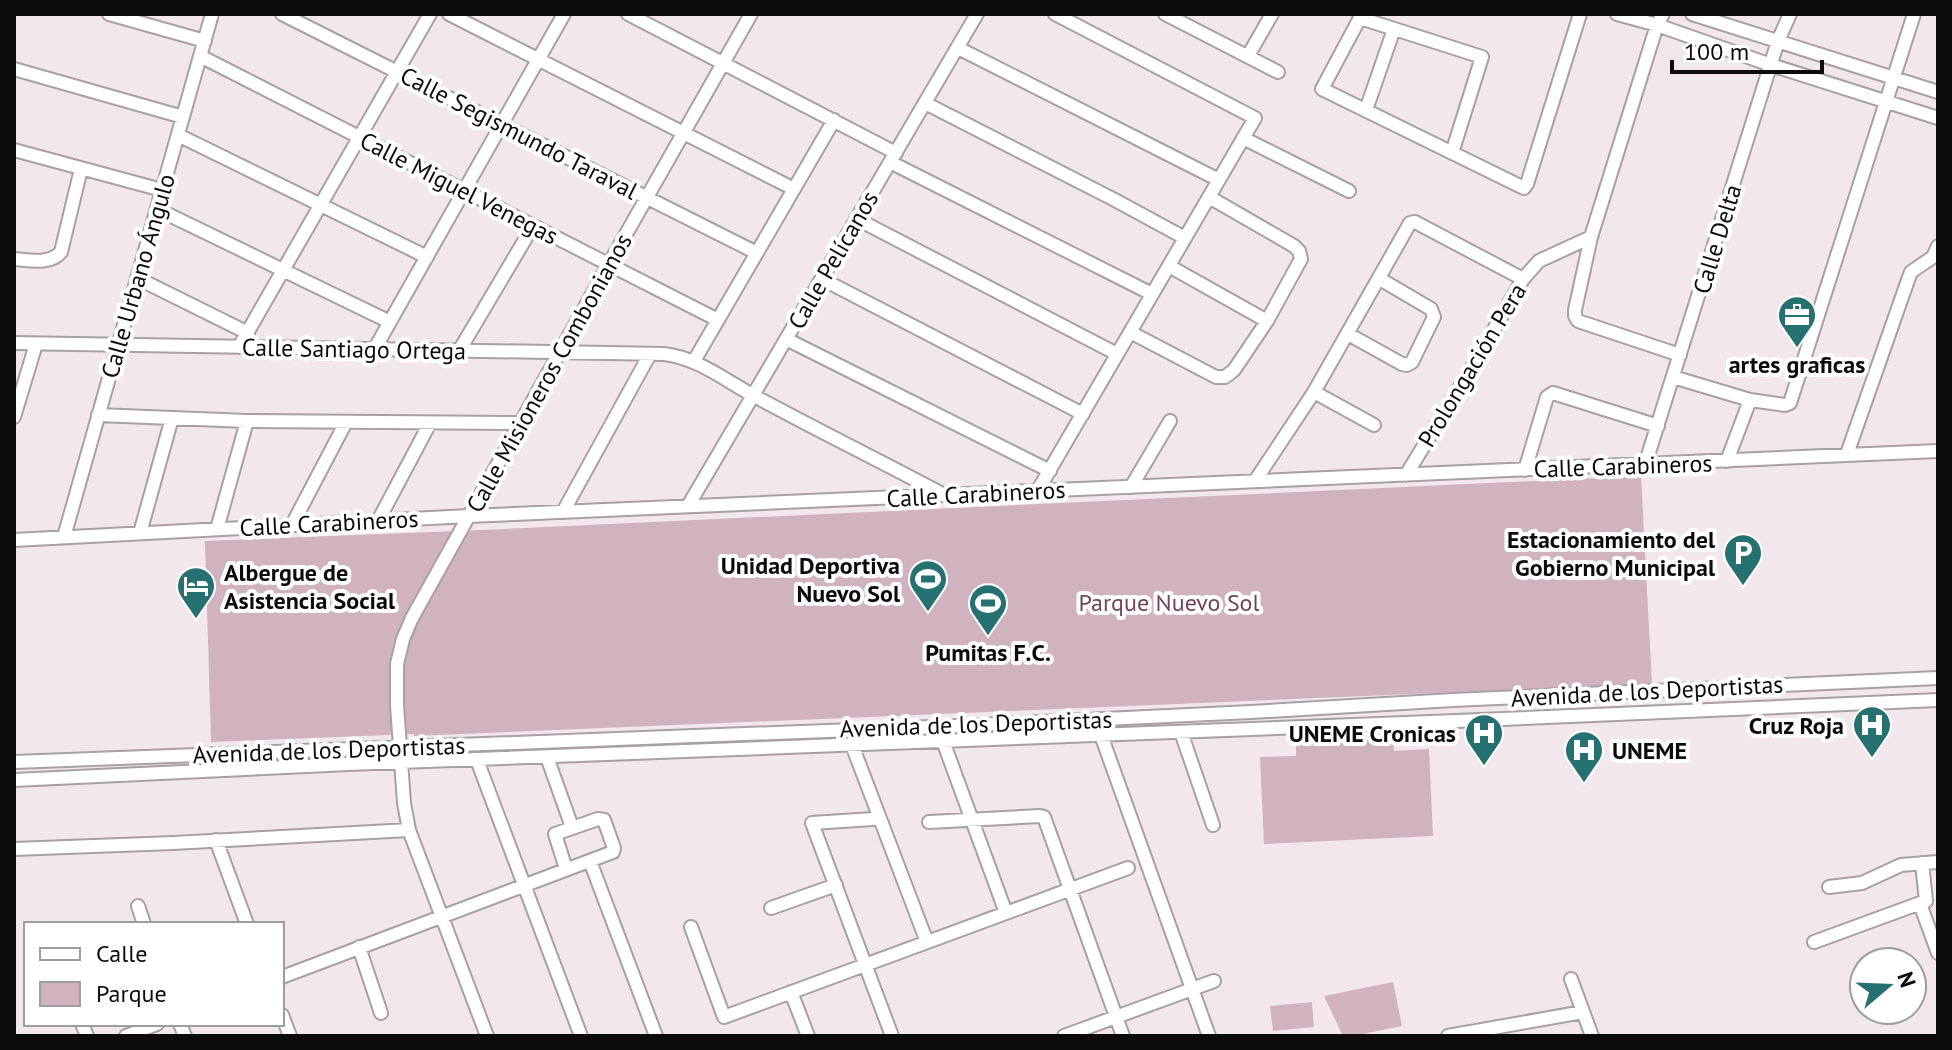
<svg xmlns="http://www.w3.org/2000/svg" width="1952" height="1050" viewBox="0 0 1952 1050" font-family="'PT Sans',sans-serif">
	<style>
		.green { fill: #d1b3c0 }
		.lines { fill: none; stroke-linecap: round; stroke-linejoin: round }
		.minor-casing { stroke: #a9a0a3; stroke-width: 16 }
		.minor { stroke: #fff; stroke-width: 12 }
		.labels { text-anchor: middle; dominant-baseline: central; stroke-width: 8; stroke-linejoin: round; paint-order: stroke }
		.street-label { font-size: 24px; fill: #0d0a0b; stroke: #fff }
		.poi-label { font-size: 24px; font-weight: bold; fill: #0d0a0b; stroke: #fff; text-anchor: end }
		.park-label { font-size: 24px; fill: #724359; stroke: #fff }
	</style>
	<rect width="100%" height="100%" fill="#f2e8ec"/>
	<path class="green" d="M1641,476L1652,684L414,736V734L211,742L205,541L482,530Z
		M1393,734L1394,751L1429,749L1433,836L1264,844L1260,757L1296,756V737Z
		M1393,982L1402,1026L1353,1036H1343L1324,996Z
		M1312,1002L1314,1027L1273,1031L1270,1006Z"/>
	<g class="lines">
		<g class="minor-casing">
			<path id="minor" d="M109,14L205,41
				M282,14L757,253
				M449,14L794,189
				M628,14L896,153
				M1165,14L1278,72
				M1362,14L1322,89L1524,188L1527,184L1580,14
				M1617,14L1657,25L1771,65L1938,118
				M1692,14L1938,92
				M1360,18L1482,57L1452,153
				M958,48L1219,180
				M200,56L718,320
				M1248,56L1272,14
				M14,69L183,117
				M925,103L1113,199L1185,238
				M1366,110L1394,29
				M178,135L427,257
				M1243,138L1349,191
				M14,150L162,190
				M890,162L1152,294
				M157,209L390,322
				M857,219L1117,354
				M1591,237L1575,310V316L1578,321L1680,355
				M14,259C29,260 50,265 61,252L81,169
				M1169,266L1267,321
				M137,278L248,333
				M822,279L1083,414
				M1130,332L1216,377H1225L1234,370L1267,321L1301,259L1299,251L1294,246L1209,197
				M1348,334L1402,364L1407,365L1412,362L1434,317L1431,309L1380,279
				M786,339L1050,471
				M14,343L664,354C699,358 727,382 758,398C819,431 882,462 944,495
				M239,347L430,14
				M374,350L564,14
				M459,351L533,226
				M694,361L834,120
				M1673,377L1750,400L1785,405L1790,403L1914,14
				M1314,392L1374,425
				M98,415L247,421L521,423
				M14,417L36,344
				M1847,454L1908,280L1911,272L1933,257L1938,246
				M1727,461L1750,400
				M1645,465L1778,41L1790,14
				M1525,470L1547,397L1553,393L1658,426
				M1406,475L1477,359L1523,279L1539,261L1591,237L1657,25L1663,14
				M1255,481L1314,392L1410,223L1415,222L1523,279
				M1131,487L1170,421
				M1038,490L1255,118L1055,14
				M688,506L977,14
				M563,512L650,354
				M378,521L430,423
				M292,525L346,422
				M217,529L247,421
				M140,533L172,418
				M64,537L212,14
				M14,540L469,516L1938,451
				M1181,732L1213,825
				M1101,735L1209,1036
				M943,741L1006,913
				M852,745L927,942
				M547,757L572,827
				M477,760L581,1036
				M14,762L957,726L1251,712L1453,700L1938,678
				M14,780L349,764L1456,721L1938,700
				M929,822L1040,816L1044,817L1123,1036
				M882,823L878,819H873L812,823L892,1036
				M216,840L247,924
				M14,849L173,843L409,830
				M590,861L656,1036
				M1829,887L1862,883L1901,865L1938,862
				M1920,904L1938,953
				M138,906L144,924
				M771,908L836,885
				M691,927L724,1017L1128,868
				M1814,942L1926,901L1922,863
				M359,947L381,1013
				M282,977L613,852L614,848L604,820L598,819L555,834L566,869
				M1571,979L1592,1036
				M791,992L808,1036
				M282,1015L290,1036
				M82,1024L87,1036
				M180,1024L185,1036
				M126,1036L157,1024
				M487,1036L409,830L404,803L397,705V664L403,639L412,618L609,264L751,14
				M1064,1036L1214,981
				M1448,1036L1583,1012"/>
		</g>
		<use href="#minor" class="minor"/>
	</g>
	<defs>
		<g id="office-pin" transform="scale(2)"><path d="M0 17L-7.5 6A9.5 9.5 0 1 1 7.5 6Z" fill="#257071" stroke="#fff"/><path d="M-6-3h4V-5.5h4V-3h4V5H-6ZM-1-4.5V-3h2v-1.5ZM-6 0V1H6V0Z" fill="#fff"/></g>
		<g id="parking-pin" transform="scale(2)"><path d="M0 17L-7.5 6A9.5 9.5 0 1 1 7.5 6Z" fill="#257071" stroke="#fff"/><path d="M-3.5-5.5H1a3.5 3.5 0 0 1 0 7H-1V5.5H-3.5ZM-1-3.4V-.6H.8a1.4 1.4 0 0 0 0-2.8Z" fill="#fff"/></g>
		<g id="stadium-pin" transform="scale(2)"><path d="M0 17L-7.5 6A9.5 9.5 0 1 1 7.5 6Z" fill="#257071" stroke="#fff"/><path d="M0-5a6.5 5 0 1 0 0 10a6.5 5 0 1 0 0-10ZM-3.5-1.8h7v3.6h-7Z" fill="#fff"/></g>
		<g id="hotel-pin" transform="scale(2)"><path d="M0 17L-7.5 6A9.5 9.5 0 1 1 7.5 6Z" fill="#257071" stroke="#fff"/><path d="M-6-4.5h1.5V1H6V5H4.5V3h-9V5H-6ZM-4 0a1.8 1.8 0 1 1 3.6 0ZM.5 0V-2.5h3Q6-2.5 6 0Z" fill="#fff"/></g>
		<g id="hospital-pin" transform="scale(2)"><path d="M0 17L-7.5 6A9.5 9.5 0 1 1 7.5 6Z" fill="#257071" stroke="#fff"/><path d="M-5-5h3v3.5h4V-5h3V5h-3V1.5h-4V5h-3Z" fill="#fff"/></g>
	</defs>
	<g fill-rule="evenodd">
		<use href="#office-pin" x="1797" y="315"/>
		<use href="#parking-pin" x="1743" y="553"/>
		<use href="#stadium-pin" x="928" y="579"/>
		<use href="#hotel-pin" x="196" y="586"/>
		<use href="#stadium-pin" x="988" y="603"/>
		<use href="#hospital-pin" x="1872" y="725"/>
		<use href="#hospital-pin" x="1484" y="733"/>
		<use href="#hospital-pin" x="1584" y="750"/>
	</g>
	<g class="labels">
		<g class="street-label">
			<text transform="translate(519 133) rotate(27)">Calle Segismundo Taraval</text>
			<text transform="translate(459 188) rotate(27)">Calle Miguel Venegas</text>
			<text transform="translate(1717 239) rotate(-73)">Calle Delta</text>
			<text transform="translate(833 260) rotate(-60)">Calle Pelícanos</text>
			<text transform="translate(138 276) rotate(-74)">Calle Urbano Ángulo</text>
			<text transform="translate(354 349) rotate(1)">Calle Santiago Ortega</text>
			<text transform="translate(1472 365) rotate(-59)">Prolongación Pera</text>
			<text transform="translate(549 373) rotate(-61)">Calle Misioneros Combonianos</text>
			<text transform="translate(1623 466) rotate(-2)">Calle Carabineros</text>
			<text transform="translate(976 494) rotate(-3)">Calle Carabineros</text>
			<text transform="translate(329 523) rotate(-3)">Calle Carabineros</text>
			<text transform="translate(1647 691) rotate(-3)">Avenida de los Deportistas</text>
			<text transform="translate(976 724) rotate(-2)">Avenida de los Deportistas</text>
			<text transform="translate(329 750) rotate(-2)">Avenida de los Deportistas</text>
		</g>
		<g class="poi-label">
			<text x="1797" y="364" text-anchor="middle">artes graficas</text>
			<text x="1715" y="539">Estacionamiento del<tspan x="1715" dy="28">Gobierno Municipal</tspan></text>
			<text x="900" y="565">Unidad Deportiva<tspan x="900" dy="28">Nuevo Sol</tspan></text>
			<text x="224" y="572" text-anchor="start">Albergue de<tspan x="224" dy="28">Asistencia Social</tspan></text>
			<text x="988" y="652" text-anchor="middle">Pumitas F.C.</text>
			<text x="1844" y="725">Cruz Roja</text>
			<text x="1456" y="733">UNEME Cronicas</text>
			<text x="1612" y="750" text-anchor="start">UNEME</text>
		</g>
		<g class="park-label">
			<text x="1169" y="602">Parque Nuevo Sol</text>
		</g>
	</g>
	<rect width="1952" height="1050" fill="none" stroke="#0d0a0b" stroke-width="32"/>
	<rect x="24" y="922" width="260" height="104" fill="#ffffff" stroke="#9e9d9d" stroke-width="2"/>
	<rect x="40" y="948" width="40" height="12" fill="#ffffff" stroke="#9e9d9d" stroke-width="2"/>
	<text x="96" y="962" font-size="24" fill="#0d0a0b">Calle</text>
	<rect x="40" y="982" width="40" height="24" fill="#d1b3c0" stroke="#9e9d9d" stroke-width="2"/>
	<text x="96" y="1002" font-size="24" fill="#0d0a0b">Parque</text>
	<g transform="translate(1888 986) rotate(71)"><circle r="38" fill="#ffffff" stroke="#9e9d9d" stroke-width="2"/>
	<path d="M0-6L14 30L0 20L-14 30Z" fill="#257071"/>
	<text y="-12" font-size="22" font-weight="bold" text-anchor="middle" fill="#0d0a0b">N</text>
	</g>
	<path d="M1672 60v12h150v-12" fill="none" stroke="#0d0a0b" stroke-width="4"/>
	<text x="1684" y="60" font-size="24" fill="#0d0a0b" stroke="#ffffff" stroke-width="6" paint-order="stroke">100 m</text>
</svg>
